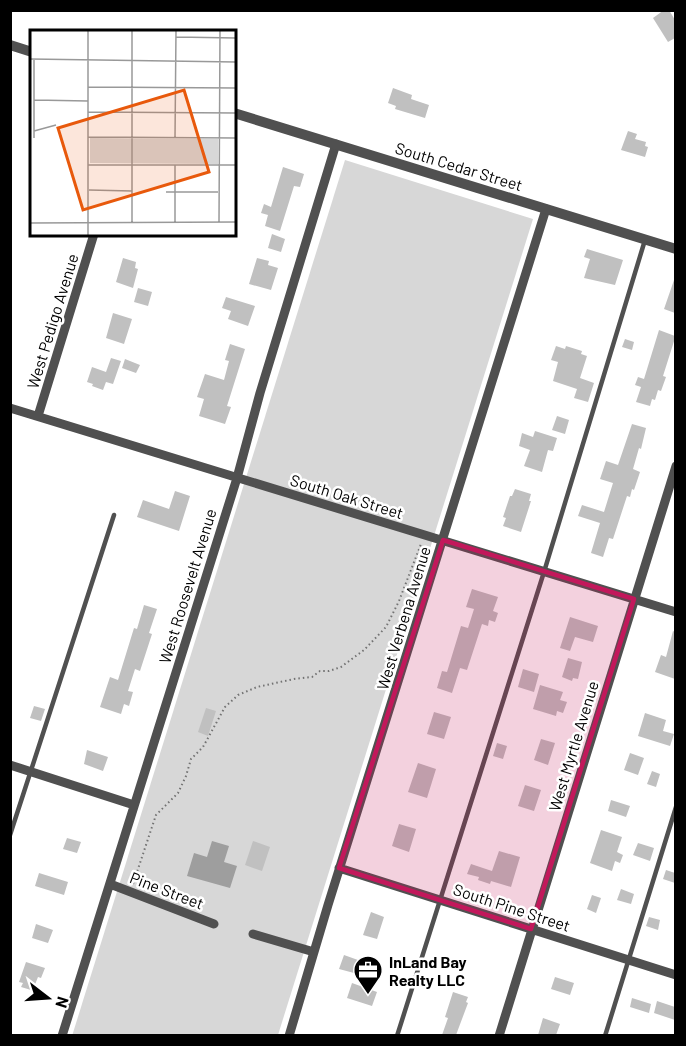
<svg xmlns="http://www.w3.org/2000/svg" width="686" height="1046" viewBox="0 0 686 1046" font-family="Barlow,sans-serif">
	<style>
		.green { fill: #d7d7d7 }
		.water { fill: #9e9e9e }
		.building { fill: #c0c0c0 }
		.lines { fill: none; stroke-linecap: round; stroke-linejoin: round }
		.path { stroke: #727272; stroke-width: 2; stroke-dasharray: 1.5 3; stroke-linecap: butt }
		.service { stroke: #505050; stroke-width: 4.5 }
		.minor { stroke: #505050; stroke-width: 9 }
		.tertiary { stroke: #505050; stroke-width: 10 }
		.marked { fill: #c2185b; fill-opacity: 0.2; stroke: #c2185b; stroke-width: 4.5; stroke-linejoin: round }
		.labels { text-anchor: middle; dominant-baseline: central; stroke-width: 5; stroke-linejoin: round; paint-order: stroke }
		.street-label { font-size: 16px; fill: #000; stroke: #fff }
		.poi-label { font-size: 16px; font-weight: bold; fill: #000; stroke: #fff; text-anchor: start }
		.inset-road { fill: none; stroke: #999; stroke-width: 1.5 }
		.view { fill: #e8590c; fill-opacity: 0.15; stroke: #e8590c; stroke-width: 3 }
		.inset-edge { fill: none; stroke: #000; stroke-width: 3 }
	</style>
	<rect width="100%" height="100%" fill="#fff"/>
	<path class="green" d="M345,160L533,219L278,1035L72,1036Z"/>
	<path class="water" d="M212,841L229,846L224,862L237,866L230,888L187,876L194,853L207,857Z"/>
	<path class="building" d="M664,10H669L675,20V38L668,42L653,18Z
		M393,88L412,95L411,99L429,105L425,118L395,109L396,106L388,103Z
		M628,131L637,134L635,139L646,142L645,146L648,147L645,157L621,150Z
		M283,167L304,174L300,187L294,186L280,231L265,226L268,215L261,213L264,204L271,207Z
		M272,234L285,239L281,252L268,248Z
		M587,249L623,260L615,285L584,278L590,259L584,257Z
		M123,258L136,262L135,268L138,269L133,288L116,282Z
		M257,258L269,261L268,265L278,268L271,290L249,284Z
		M674,280H675V313L664,309Z
		M138,288L152,292L148,306L134,302Z
		M226,297L255,306L248,326L228,319L231,311L222,308Z
		M113,313L132,319L124,344L106,338Z
		M659,330L675,336V338L663,376L666,377L661,391L658,390L655,400L652,399L650,406L636,402L641,387L635,385L638,377L644,379Z
		M625,339L634,342L632,350L622,347Z
		M230,344L245,349L227,406L231,407L225,424L199,416L204,399L197,397L205,374L224,380L229,361L225,360Z
		M556,346L565,349L566,346L582,351L581,354L587,356L580,378L594,383L588,402L574,398L577,389L553,381L558,362L551,360Z
		M111,358L121,361L113,384L106,382L103,390L92,386L93,384L87,382L92,367L106,372Z
		M125,359L140,365L136,373L122,368Z
		M557,416L569,420L565,434L552,430Z
		M632,424L646,428L641,449L639,448L633,469L640,472L634,490L632,489L630,497L627,496L613,539L609,538L603,557L591,553L600,523L578,516L582,505L604,512L613,483L600,479L606,461L618,465Z
		M535,431L557,438L553,451L548,450L542,472L524,466L530,450L519,446L522,433L533,437Z
		M515,489L531,494L529,501H531L521,532L503,526L506,518L503,517L510,496H512Z
		M175,491L190,496L179,531L137,517L143,500L169,509Z
		M472,589L498,597L493,611L498,613L495,622L489,620L488,626L482,624L467,670L460,668L452,693L437,688L442,671L447,672L461,626L468,628L474,609L466,607Z
		M144,605L157,609L149,633L152,634L140,671L135,669L128,691L133,692L129,706L124,704L121,714L100,707L110,677L118,680L134,628L137,629Z
		M570,617L598,626L593,642L575,637L570,651L560,648Z
		M673,631L675,632V679L655,672L661,655L666,657Z
		M568,658L582,662L578,679L573,678L572,681L562,677Z
		M523,669L539,674L534,692L518,687Z
		M540,685L563,692L560,700L567,702L563,713L557,711L556,716L533,709Z
		M34,706L45,709L41,721L30,718Z
		M206,708L216,711L208,736L198,732Z
		M434,712L451,717L444,739L427,734Z
		M645,713L666,720L663,731L674,734L670,746L638,736Z
		M541,739L555,743L548,765L534,760Z
		M497,743L507,746L503,759L493,756Z
		M87,750L108,757L103,771L84,764Z
		M630,753L644,758L638,775L624,770Z
		M418,763L436,769L427,798L408,792Z
		M652,771L660,774L656,787L647,784Z
		M525,785L541,790L534,811L518,806Z
		M611,800L630,806L626,817L608,811Z
		M399,824L416,829L409,852L392,846Z
		M601,830L622,837L617,852L623,855L620,863L615,861L612,871L590,863Z
		M67,838L81,842L77,853L63,849Z
		M253,841L270,847L262,871L245,865Z
		M638,843L654,848L650,861L633,855Z
		M499,851L520,857L511,887L491,881L490,884L478,880L479,877L467,874L471,864L492,871Z
		M666,870L675,873V883L663,879Z
		M39,873L68,882L64,895L35,886Z
		M621,889L634,894L631,904L617,900Z
		M592,895L601,898L596,913L587,909Z
		M371,912L384,917L377,939L363,935Z
		M649,917L660,920L658,930L646,926Z
		M36,924L53,930L48,943L32,938Z
		M344,955L358,960L354,973L339,969Z
		M26,962L45,968L41,978L38,977L34,987L32,986L31,990L21,987L23,983L19,982Z
		M555,977L574,983L570,995L551,989Z
		M352,983L377,992L372,1006L347,998Z
		M453,992L468,997L466,1002L468,1003L456,1035H442L448,1018L445,1017Z
		M632,998L651,1004L649,1013L630,1007Z
		M657,1001L675,1007V1020L654,1013Z
		M543,1018L560,1024L556,1035H538Z"/>
	<g class="lines">
		<path class="path" d="M133,884L156,815L178,793L186,776L191,759L203,747L225,707L238,695L257,687L294,679L312,677L320,671H329L341,667L364,650L386,627L399,601L421,544"/>
		<path class="service" d="M10,835L114,515
			M397,1036L544,572L645,240
			M605,1036L676,807"/>
		<path class="minor" d="M10,408L676,612
			M38,416L94,234
			M10,765L134,805
			M339,868L676,975
			M110,884L214,924
			M253,934L314,952
			M62,1036L237,478L260,393L336,144
			M289,1036L328,905L546,209
			M499,1036L676,466"/>
		<path class="tertiary" d="M10,45L32,52
			M234,113L676,249"/>
	</g>
	<path class="marked" d="M443,540L634,599L531,929L339,868Z"/>
	<defs>
		<g id="office-pin" transform="scale(1.5)"><path d="M0 17L-7.5 6A9.5 9.5 0 1 1 7.5 6Z" fill="#000" stroke="#fff"/><path d="M-6-3h4V-5.5h4V-3h4V5H-6ZM-1-4.5V-3h2v-1.5ZM-6 0V1H6V0Z" fill="#fff"/></g>
	</defs>
	<g fill-rule="evenodd">
		<use href="#office-pin" x="368" y="970"/>
	</g>
	<g class="labels">
		<g class="street-label">
			<text transform="translate(459 166) rotate(17)">South Cedar Street</text>
			<text transform="translate(52 321) rotate(-73)">West Pedigo Avenue</text>
			<text transform="translate(347 496) rotate(17)">South Oak Street</text>
			<text transform="translate(187 586) rotate(-73)">West Roosevelt Avenue</text>
			<text transform="translate(403 618) rotate(-73)">West Verbena Avenue</text>
			<text transform="translate(573 746) rotate(-73)">West Myrtle Avenue</text>
			<text transform="translate(167 890) rotate(21)">Pine Street</text>
			<text transform="translate(512 907) rotate(18)">South Pine Street</text>
		</g>
		<g class="poi-label">
			<text x="389" y="961">InLand Bay<tspan x="389" dy="18">Realty LLC</tspan></text>
		</g>
	</g>
	<g transform="translate(30 30)">
		<rect width="206" height="206" fill="#fff"/>
		<path d="M60,108L188,109V134L60,133Z" fill="#d7d7d7"/>
		<path class="inset-road" d="M58,0V205M102,0V192M146,7L206,8M0,29L206,32M4,29V108M58,57L206,58M4,70L58,71M58,82L206,83M4,101L26,95M58,107L206,108M145,108L146,0M58,135H206M59,160L102,161M136,162H188M145,192V135M189,192L190,0M0,193L206,192"/>
		<path class="view" d="M154,60L179,142L53,180L28,98Z"/>
		<rect width="206" height="206" class="inset-edge"/>
	</g>
	<rect width="686" height="1046" fill="none" stroke="#000000" stroke-width="24"/>
	<g transform="translate(48 998) rotate(107)" stroke="#ffffff" stroke-width="4.5" paint-order="stroke">
	<path d="M0-4.5L10 22L0 15L-10 22Z" fill="#000000"/>
	<text y="-9" font-size="16" font-weight="bold" text-anchor="middle" fill="#000000">N</text>
	</g>
</svg>
